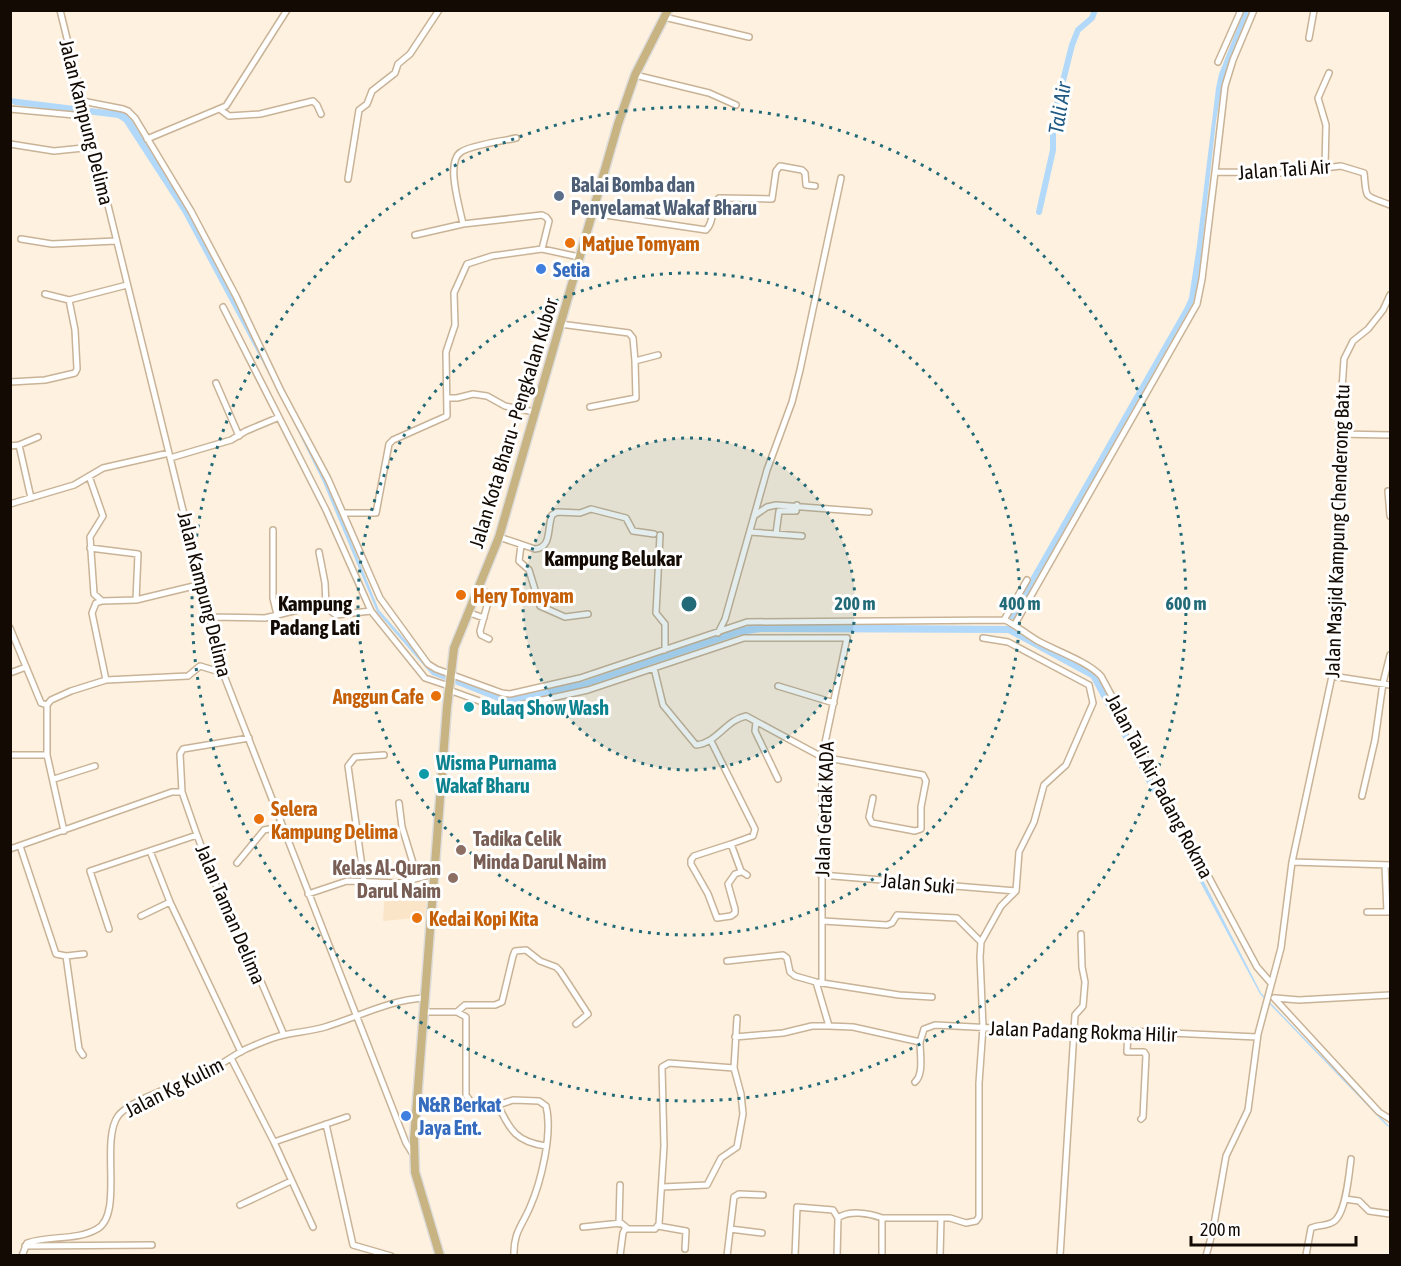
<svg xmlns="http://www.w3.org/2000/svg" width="1401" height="1266" viewBox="0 0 1401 1266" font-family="'Asap Condensed',sans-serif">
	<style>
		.built { fill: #fbe5c9 }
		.water { fill: #b2d9f9 }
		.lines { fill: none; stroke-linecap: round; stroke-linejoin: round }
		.canal { stroke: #b2d9f9; stroke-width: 6 }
		.street-casing { stroke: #c9b397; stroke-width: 8 }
		.primary-casing { stroke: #dedddc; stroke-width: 11 }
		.street { stroke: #fff; stroke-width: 5 }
		.primary { stroke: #c8b382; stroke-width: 8 }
		.ring { fill: none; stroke: #226a77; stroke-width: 3; stroke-dasharray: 3 6 }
		.service-dot { fill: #5c6f8a; stroke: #fff; stroke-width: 2 }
		.food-dot { fill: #e8710a; stroke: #fff; stroke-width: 2 }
		.shop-dot { fill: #3f7fe0; stroke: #fff; stroke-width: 2 }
		.culture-dot { fill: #0f9aa8; stroke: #fff; stroke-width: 2 }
		.education-dot { fill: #8d6e63; stroke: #fff; stroke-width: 2 }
		.labels { text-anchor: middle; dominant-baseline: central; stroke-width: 6; stroke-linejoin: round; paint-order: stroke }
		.street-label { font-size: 20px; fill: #120a03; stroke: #fff }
		.service-label { font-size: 20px; font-weight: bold; fill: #4e5e75; stroke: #fff; text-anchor: start }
		.food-label { font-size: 20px; font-weight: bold; fill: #c56008; stroke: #fff; text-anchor: start }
		.shop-label { font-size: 20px; font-weight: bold; fill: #366cbe; stroke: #fff; text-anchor: start }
		.culture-label { font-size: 20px; font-weight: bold; fill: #0d838f; stroke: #fff; text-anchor: start }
		.education-label { font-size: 20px; font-weight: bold; fill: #785e54; stroke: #fff; text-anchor: start }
		.water-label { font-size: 21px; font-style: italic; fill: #1f5983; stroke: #fff }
		.neighbourhood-label { font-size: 21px; font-weight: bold; fill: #120a03; stroke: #fff }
		.centre { fill: #226a77; stroke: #fff; stroke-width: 3 }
		.ring-label { font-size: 18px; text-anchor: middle; font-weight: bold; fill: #226a77; stroke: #fff; stroke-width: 6; stroke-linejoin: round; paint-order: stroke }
	</style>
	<rect width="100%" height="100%" fill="#fef1df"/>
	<path class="built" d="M406,886L411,890L428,886L425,917L383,921L385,889Z"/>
	<path class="water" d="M1244,11H1251L1228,65L1223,82L1216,121L1198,283L1193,303L1014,619H1007L1185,307L1189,298L1197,245L1216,88L1219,74Z
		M10,98L123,112L129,116L190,213L326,479L379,610L432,670L500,696L512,697L584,681L738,628L761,624L1010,626L1097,673L1261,993L1390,1127L1387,1126L1260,994L1091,678L1008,633L761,632L740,635L585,687L513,703L498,701L432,675L377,612L323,482L279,393L183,213L124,122L118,118L15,105L11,103Z"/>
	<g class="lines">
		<path class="canal" d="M1039,212L1053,150V126L1057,105L1072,45L1078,30L1092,18L1095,10"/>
		<g class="street-casing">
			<path id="street" d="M60,10L223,673L406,1143L414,1156
				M1254,10L1233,60L1225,86L1215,172L1282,173L1341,166L1364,173C1367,201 1363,194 1390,205
				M664,17L749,37
				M1309,38L1314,10
				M1218,62L1241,10
				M635,75L709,93L736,105
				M82,101L123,109L128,111L135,118L191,211L236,296L281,391L328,479L380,598L428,664L436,669L502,693L510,694L580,678L747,622L1005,620C1017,626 1026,634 1038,641C1056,651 1087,661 1101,676L1257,967L1271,983
				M10,109L85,116
				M221,110L229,116L260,114L313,101L317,105L321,114
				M147,139L226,106L287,10
				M10,144L54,151L93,147
				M1325,167L1326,125L1318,98L1329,73
				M348,179L359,110L367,104L372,91L395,73L398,64L410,54L439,10
				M592,213L706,230C715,222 710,206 719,198L772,199L776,171L780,166L802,170L805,173L806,185L815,186
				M463,224C460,208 445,162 461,152C471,145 503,141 516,138
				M415,235L463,224L542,215L546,217L549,221L542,249
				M21,239L52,244L116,241
				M45,294L69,300L127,285
				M223,307L326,510L371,611L425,678L449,686
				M560,324L629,333L633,338L635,361L658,355
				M10,382L45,380L75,373L77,369L75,330L69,300
				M216,383L239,436
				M448,398H457L473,394L487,396L505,406L534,412
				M590,407L636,398L635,361
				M1339,434L1390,435
				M19,445L38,437
				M10,446L19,445L31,498
				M170,458L231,440L246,431L277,418
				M89,476L103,516L90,537L94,594L102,601L136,600L202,584
				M1388,491L1390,516
				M10,504L74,485L103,468L169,453
				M344,513H376L389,444L393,440L447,416L446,352L455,325L454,293L467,264L492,256L542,249L579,257
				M754,516L767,507L776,505L869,512
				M273,530V598L277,615
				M750,532L802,536
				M776,534L779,511H796L797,505
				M660,535L656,613L665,624V650
				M499,537L535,549C552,548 547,528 552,515L557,512L580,513L591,509L626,518L633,531L654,534
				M521,545L519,561L529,570L540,606L565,617L588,614
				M90,548L138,554L136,600
				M319,552L325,583L326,606
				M478,587L490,595L480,631L481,635L489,639
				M102,601L96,603L92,613L106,680
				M467,612L484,618
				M210,617L265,618L322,604L336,615L371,611
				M1004,620L1027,580
				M1015,624L1197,304L1202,279L1215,172
				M10,628L41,703L47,705
				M718,633L725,619L767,470L792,402L800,370L841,178
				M983,638L1008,642L1089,685
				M654,668L663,705L696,745C717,743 726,720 746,716L822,757L923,775L926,781L921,807V829L915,831L872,823L869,817L873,798
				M10,673L26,667
				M1332,676L1390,685
				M778,686L834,703
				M449,690L496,707L506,708L588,690L744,638H847L822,757V982
				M756,722L755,731L778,779
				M249,738L183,749L180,754L182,792L197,835L215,883L241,935L284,1035
				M711,741L755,829L753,836L731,844L741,871L747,875
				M10,755H47
				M54,779L95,766
				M1362,796L1375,740L1383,683L1390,655
				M399,803L402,827L413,863L411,880
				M64,831L47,755V705L51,700L71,691L106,680L188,676L200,666L223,673
				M731,844L694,856L691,860V864L708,894L717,918L731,916L735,913V909L728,884L735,874L741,872
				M20,846L56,954L66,956L84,954
				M10,849L172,792H182
				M150,851L170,902L241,1052
				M1292,862L1390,865
				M237,863L264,830L274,828L284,830
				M1385,865L1387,912
				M821,875L1016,891
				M364,881L348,766L355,757L384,755
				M308,894L347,881L399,883L434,874
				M1367,912H1389
				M141,916L170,902
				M823,921L887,925L892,923L897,915L957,918L981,942
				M109,929L90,871L197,835
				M66,956L79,1049L83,1055
				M727,961L783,955L787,958L790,972L795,976L816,982L899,995L932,997
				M816,982L829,1026
				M1274,998L1379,1112L1390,1119
				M1275,998L1299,1000L1390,995
				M423,1012H457L466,1017V1095L471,1102L487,1106L498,1105L513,1100L539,1101L546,1106C553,1133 541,1182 530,1207C522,1226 513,1233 514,1256
				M457,1012L465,1005H495L502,1002L513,956L515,951L526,950L540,961L556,967L560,971L588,1014L576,1024
				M1128,1031L1127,1052H1144L1146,1055L1143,1117L1141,1119
				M735,1037L783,1033L812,1026H829L853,1027L920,1042C920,1054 924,1074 915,1082
				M920,1042L924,1029L935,1025L1074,1032L1128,1031L1257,1037
				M231,1058L274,1142L313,1227
				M498,1105C510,1131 517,1142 546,1146
				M326,1124L353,1245L391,1256
				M274,1142L347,1117
				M662,1187L707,1185L721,1158L737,1147L743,1114L741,1094L734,1068L737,1018
				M1345,1199L1359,1201L1369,1211L1390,1214
				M240,1205L291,1181
				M882,1218V1256
				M619,1224L620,1185
				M658,1226L686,1231L685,1249
				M583,1227L621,1223L627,1228
				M730,1229L762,1233
				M25,1246L152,1245
				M1306,1255L1311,1228C1318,1225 1327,1226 1333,1222C1346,1215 1349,1173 1351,1159
				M22,1256L27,1243C50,1235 76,1241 97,1229C124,1214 100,1141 118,1116C130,1100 183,1083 203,1074C218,1068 231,1056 246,1049C258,1044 272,1037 284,1035C298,1032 311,1031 325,1027C358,1017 389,1000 424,998
				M620,1256L623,1233L625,1229H655L659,1224L664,1146L662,1067L669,1063L734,1068
				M727,1256L734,1197L739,1194L763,1195
				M795,1256L797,1207L833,1210L838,1218
				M837,1256L838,1218C849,1210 869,1213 882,1218H950L966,1223L976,1221L979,1217V1083L983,1027L980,957L981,942L1001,906L1016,891L1019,852L1034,822L1044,785L1066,765L1093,703L1089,685
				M940,1256L941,1218
				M1060,1256L1075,1015L1083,1006L1085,982L1082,967L1081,934
				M1206,1256L1213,1230L1226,1156L1248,1110L1258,1034L1281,948L1292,862L1332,676L1339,434L1344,359L1353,341L1368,329L1383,310L1390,295"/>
		</g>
		<g class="primary-casing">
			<path id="primary" d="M440,1256L415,1172L414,1140L447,707L454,648L499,537L618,124L635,75L668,10"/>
		</g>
		<use href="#street" class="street"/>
		<use href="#primary" class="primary"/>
	</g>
	<circle cx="689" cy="604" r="166" fill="#226a77" fill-opacity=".12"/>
	<g class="ring">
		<circle cx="689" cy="604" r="166"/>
		<circle cx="689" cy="604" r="331"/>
		<circle cx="689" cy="604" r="497"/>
	</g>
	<circle class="service-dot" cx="559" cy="196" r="6"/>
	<g class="food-dot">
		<circle cx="570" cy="243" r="6"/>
		<circle cx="461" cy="595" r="6"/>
		<circle cx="436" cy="696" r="6"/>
		<circle cx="259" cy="819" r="6"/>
		<circle cx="417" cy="918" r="6"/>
	</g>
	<g class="shop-dot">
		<circle cx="541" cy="269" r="6"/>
		<circle cx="406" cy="1116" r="6"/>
	</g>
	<g class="culture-dot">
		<circle cx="469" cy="707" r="6"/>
		<circle cx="424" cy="774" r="6"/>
	</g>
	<g class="education-dot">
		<circle cx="461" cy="850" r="6"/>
		<circle cx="453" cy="878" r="6"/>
	</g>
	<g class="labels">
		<g class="street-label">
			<text transform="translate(87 122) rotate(76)">Jalan Kampung Delima</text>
			<text transform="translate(1284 169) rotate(-4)">Jalan Tali Air</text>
			<text transform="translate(513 423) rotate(-73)">Jalan Kota Bharu - Pengkalan Kubor</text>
			<text transform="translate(1337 531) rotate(-88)">Jalan Masjid Kampung Chenderong Batu</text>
			<text transform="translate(205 594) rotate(76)">Jalan Kampung Delima</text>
			<text transform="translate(1160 786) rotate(62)">Jalan Tali Air Padang Rokma</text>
			<text transform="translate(824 809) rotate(-88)">Jalan Gertak KADA</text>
			<text transform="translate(918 883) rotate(5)">Jalan Suki</text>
			<text transform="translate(231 914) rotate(67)">Jalan Taman Delima</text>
			<text transform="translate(1083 1031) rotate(2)">Jalan Padang Rokma Hilir</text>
			<text transform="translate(174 1087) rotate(-27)">Jalan Kg Kulim</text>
		</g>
		<g class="service-label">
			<text x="571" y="184">Balai Bomba dan<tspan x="571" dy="23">Penyelamat Wakaf Bharu</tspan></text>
		</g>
		<g class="food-label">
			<text x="582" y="243">Matjue Tomyam</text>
			<text x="473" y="595">Hery Tomyam</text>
			<text x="424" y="696" text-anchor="end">Anggun Cafe</text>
			<text x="271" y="808">Selera<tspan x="271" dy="23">Kampung Delima</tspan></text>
			<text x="429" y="918">Kedai Kopi Kita</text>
		</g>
		<g class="shop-label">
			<text x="553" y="269">Setia</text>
			<text x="418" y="1104">N&amp;R Berkat<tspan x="418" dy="23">Jaya Ent.</tspan></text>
		</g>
		<g class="culture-label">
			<text x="481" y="707">Bulaq Show Wash</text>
			<text x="436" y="762">Wisma Purnama<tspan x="436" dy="23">Wakaf Bharu</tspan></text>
		</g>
		<g class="education-label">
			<text x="473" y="838">Tadika Celik<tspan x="473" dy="23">Minda Darul Naim</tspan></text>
			<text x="441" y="867" text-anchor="end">Kelas Al-Quran<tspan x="441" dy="23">Darul Naim</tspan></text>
		</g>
		<g class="water-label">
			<text transform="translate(1059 108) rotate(-81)">Tali Air</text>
		</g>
		<g class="neighbourhood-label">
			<text x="613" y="558">Kampung Belukar</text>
			<text x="315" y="603">Kampung<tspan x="315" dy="24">Padang Lati</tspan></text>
		</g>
	</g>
	<circle cx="689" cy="604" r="9" class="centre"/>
	<g class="ring-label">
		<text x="855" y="610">200 m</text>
		<text x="1020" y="610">400 m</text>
		<text x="1186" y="610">600 m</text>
	</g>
	<rect width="1401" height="1266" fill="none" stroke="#120a03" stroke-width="24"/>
	<path d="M1191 1236v9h165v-9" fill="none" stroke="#120a03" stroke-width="3"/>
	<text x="1200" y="1236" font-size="18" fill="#120a03" stroke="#ffffff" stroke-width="4.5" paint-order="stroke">200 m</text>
</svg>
